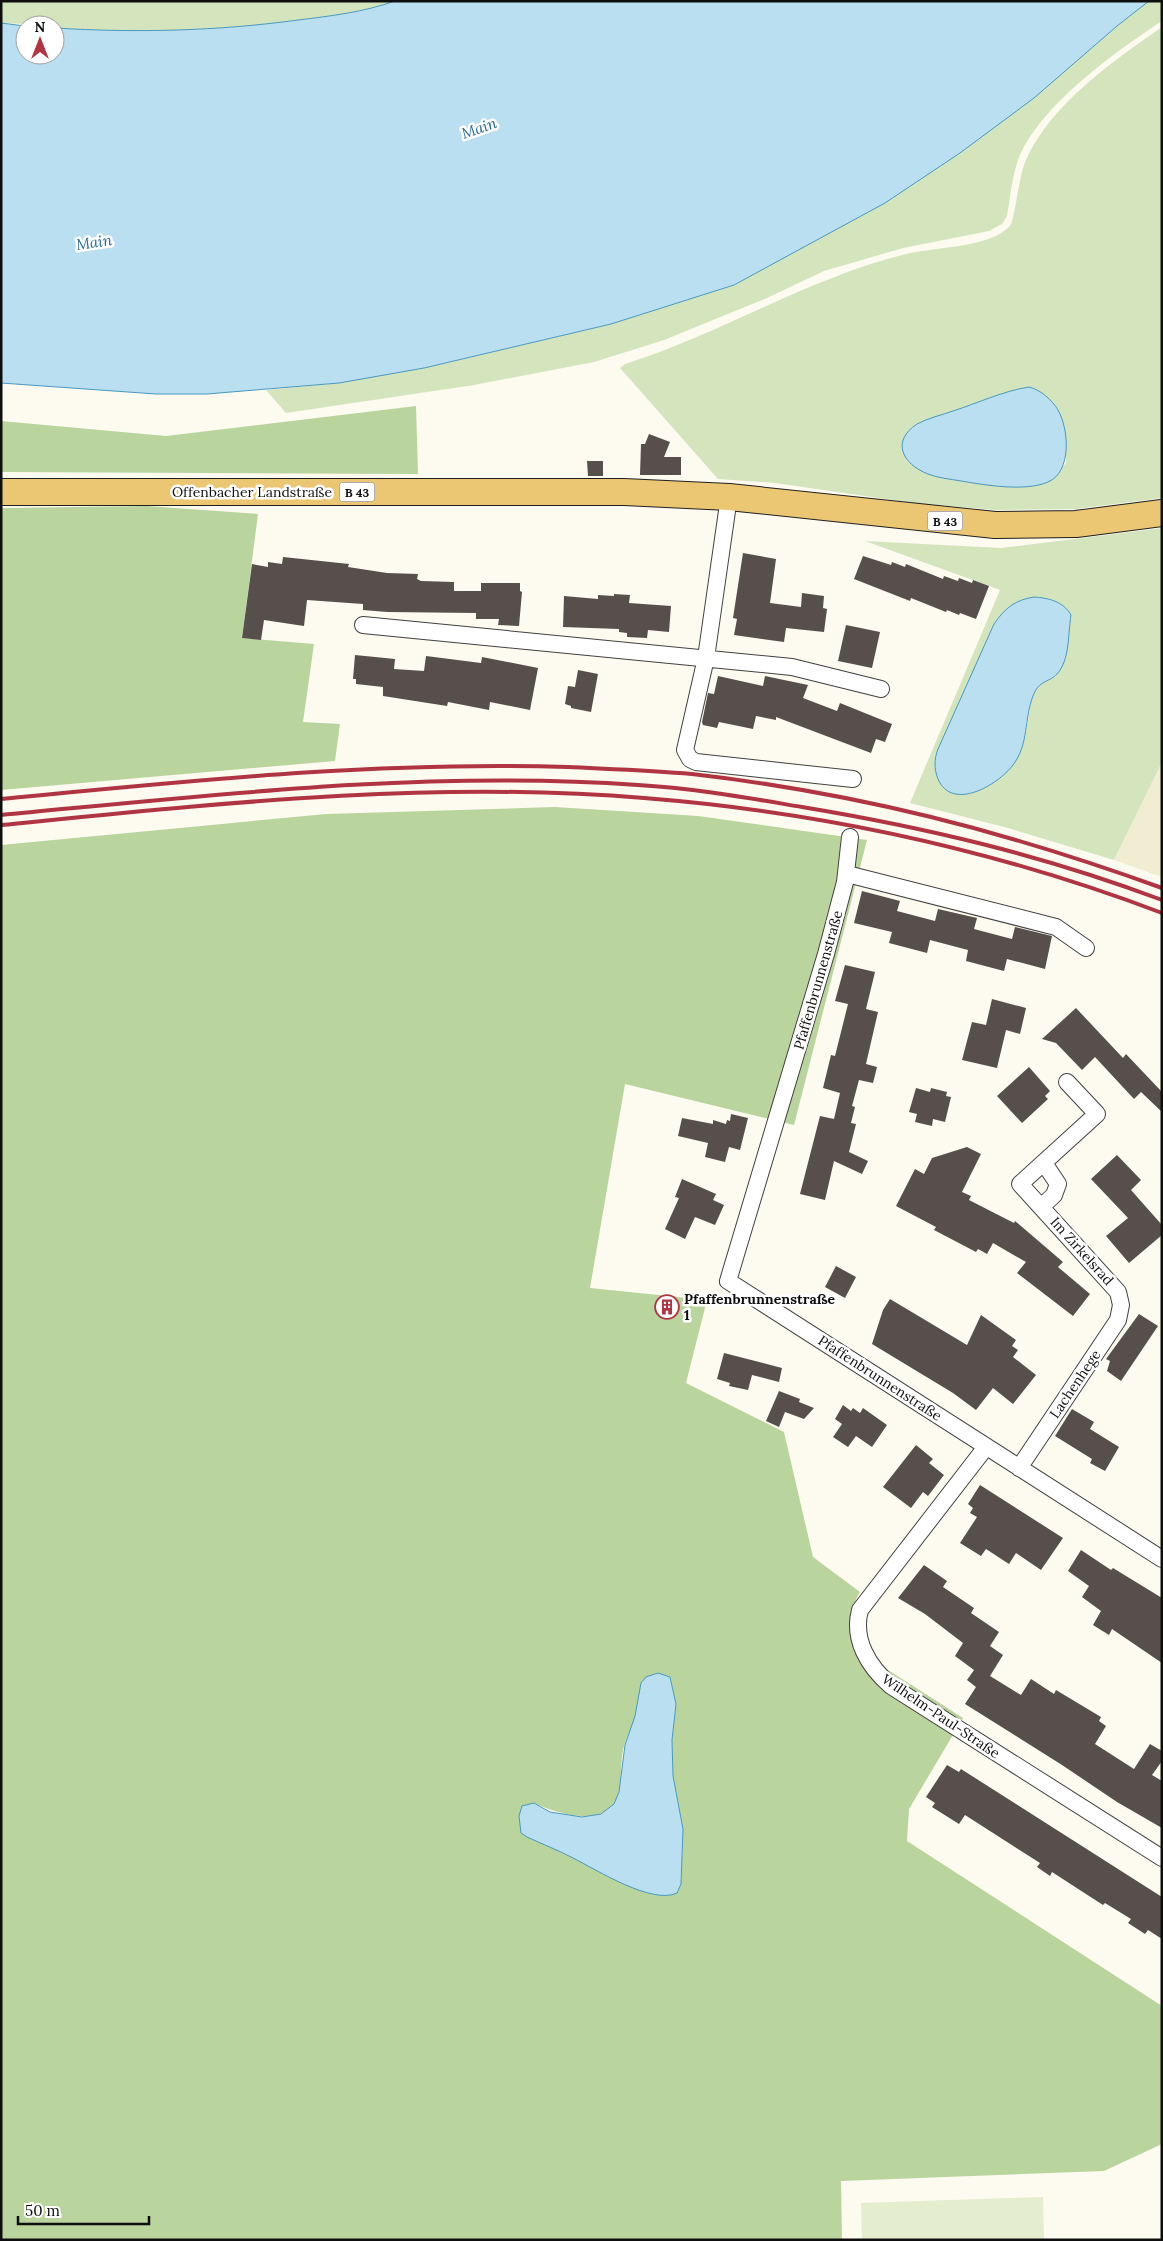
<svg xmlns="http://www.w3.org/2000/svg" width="1163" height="2241" viewBox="0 0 1163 2241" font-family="Lora,serif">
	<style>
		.farmland { fill: #f1edd3 }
		.green { fill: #d4e5bd; fill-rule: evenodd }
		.forest { fill: #bad49e; fill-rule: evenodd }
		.pitch { fill: #e4edce }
		.water { fill: #badff0; stroke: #4898c0 }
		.building { fill: #564f4b }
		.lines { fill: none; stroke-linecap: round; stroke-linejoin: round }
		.minor-casing { stroke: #414141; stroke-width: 18 }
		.primary-casing { stroke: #1f1f1f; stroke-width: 28 }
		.minor { stroke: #fff; stroke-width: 16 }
		.primary { stroke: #ebc673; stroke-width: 26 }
		.rail { stroke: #b03442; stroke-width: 4 }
		.labels { text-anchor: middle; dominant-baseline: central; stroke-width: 5; stroke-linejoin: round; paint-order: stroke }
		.shield { fill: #fff; stroke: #565656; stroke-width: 1 }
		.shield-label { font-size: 12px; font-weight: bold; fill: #0e0e0e }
		.street-label { font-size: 14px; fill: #0e0e0e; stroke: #fff }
		.poi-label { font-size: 14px; font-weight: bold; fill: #0e0e0e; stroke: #fff; text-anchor: start }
		.water-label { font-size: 15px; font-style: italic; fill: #236a94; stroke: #fff }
	</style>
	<rect width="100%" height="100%" fill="#fdfaf0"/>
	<path class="farmland" d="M1162,762V877L1114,860Z"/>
	<path class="green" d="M1,1H395C364,12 331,16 298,20C218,31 136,33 55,28V25L1,23Z
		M1149,1H1162V21C1115,52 1039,106 1018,160C1012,178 1010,198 1007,216L1002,224L989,231L903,248L824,271L767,298L664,340L594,362L474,385L286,413L266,390L339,383L424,368L611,324L734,285L1117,26Z
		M1162,27V498L1076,509L995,510L913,503L775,483L718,479L620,368L625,364C721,334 808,278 906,254C934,247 990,248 1010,226C1015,219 1019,174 1026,160C1050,105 1113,61 1162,27ZM1063,426L1066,463L1049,482L1022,485L927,474L906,460Z
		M1162,528V762L1114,860L1008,828L910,803L1000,590L865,541L1001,548ZM1071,615L1056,676C1049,678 1041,681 1037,688C1030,697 1030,710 1028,721C1023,753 1009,779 977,791C964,796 953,796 942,786Z"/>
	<path class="forest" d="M416,406L418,474L1,472V421L166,436Z
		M147,506L258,514L242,638L314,644L303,722L340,724L335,761L1,790V508Z
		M555,807L698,816L867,840L794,1125L625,1084L590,1288L707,1300L686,1383L784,1432L813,1557L860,1592C848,1611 853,1629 857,1650L963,1718L909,1809L907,1841L1162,2006V2144L1104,2171L841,2181L842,2240H1V845L326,814ZM658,1673L670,1677L676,1704L672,1740L673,1776L683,1829L681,1884L630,1885L521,1833L534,1803C558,1814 611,1831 619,1791C622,1776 620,1761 624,1746C627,1736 632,1727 635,1717C638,1706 639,1694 641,1683Z"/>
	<path class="pitch" d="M1043,2197L1044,2240H862L861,2203Z"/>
	<path class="water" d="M395,1H1149L1117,26L1034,98L960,153L885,203L734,285L611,324L424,368L339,383L207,394H156L1,383V23L25,26V55H55V28C136,33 218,31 298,20C331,16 364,12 395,1Z
		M1029,387C1041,390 1052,400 1058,410C1069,429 1072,472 1048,482C1025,492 985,485 961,481C950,479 938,478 928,474C902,464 891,441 917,424C928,418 942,415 953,411C978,403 1003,391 1029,387Z
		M1034,597C1048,598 1063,601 1071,615C1068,633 1070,660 1057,674C1048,683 1039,680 1033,696C1024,719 1029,744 1013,765C998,785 952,812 938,779C934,769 934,759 938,749L994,624C1005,608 1015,600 1034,597Z
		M658,1673L670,1677L676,1704L672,1740L673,1776L683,1829L681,1884L677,1893C652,1905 597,1870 573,1858C558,1850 542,1844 527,1837L521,1833L519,1816L522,1806L534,1803L550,1812L582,1817L601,1814L614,1804L619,1792L625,1745L635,1716L641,1683L646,1677Z"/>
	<path class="building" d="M649,434L670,442L664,457H681V475H640L641,444H645Z
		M587,461H603V476H588Z
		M743,553L776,559L770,603L801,607L802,593L824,596L823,608L827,609L824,632L786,628L784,642L734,635L737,619L733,618Z
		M863,556L891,565L892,562L905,567L906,564L943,579L944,576L958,581L959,578L972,583L973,580L989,586L976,619L960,613L959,615L947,610L946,612L911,598L910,601L854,579Z
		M283,557L349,564L348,567L387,573L418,574L417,579L421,581L454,582V591H481V583H520V591L522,592L519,626L498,625L499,619H476V613L387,612L363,610V604L307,600L304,626L264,620L261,640L242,638L252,564L268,567V562L282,564Z
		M614,594L630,595L629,603L671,606L669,632L648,630L647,638L627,637V633L619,632V629L563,627L564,596L598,599V595L614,596Z
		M846,625L880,632L872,668L838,661Z
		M355,655L395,659L394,669L424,671L426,656L481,663L482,657L538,668L530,710L490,702L489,710L448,702L447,706L383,696V687L356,684V679H353Z
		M578,670L598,674L591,712L571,708V706L565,704L568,686L575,687Z
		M718,676L763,686L765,676L808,685L803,698L837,711L840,703L892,724L885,742L876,739L871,753L776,717V720L756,716L753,729L719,722L717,728L703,725L702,722L708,693L714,694Z
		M862,891L900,901L897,911L935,921L938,909L977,918L974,929L1012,939L1015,927L1052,936L1045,969L1007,959L1004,971L966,961L968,950L930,940L927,953L889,943L892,932L854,923Z
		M845,965L875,972L866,1009L878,1012L866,1064L877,1067L873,1083L859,1080L852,1106L855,1107L851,1123L856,1124L849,1152L868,1161L862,1174L834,1161L825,1200L800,1194L820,1116L834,1119L840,1093L823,1088L831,1055L835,1056L848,1004L835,1001Z
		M992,999L1026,1008L1020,1034L1006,1030L997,1068L962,1060L972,1022L986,1025Z
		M1076,1008L1123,1058L1126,1054L1162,1092V1112L1141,1092L1134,1099L1095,1057L1082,1070L1056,1043L1042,1039Z
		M1029,1067L1050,1091L1045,1096L1048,1099L1022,1123L997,1096Z
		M916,1088L930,1092L931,1088L947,1092L946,1096L951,1097L945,1122L933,1119L932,1126L915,1122L917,1114L909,1112Z
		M731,1114L748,1118L740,1150L729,1147L725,1162L705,1157L708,1143L678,1136L682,1118L713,1124V1120L726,1124L727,1120L730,1121Z
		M967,1147L981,1154L962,1192L971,1196L969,1200L1014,1223L1015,1221L1063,1262L1058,1267L1090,1294L1073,1316L1017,1273L1026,1262L993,1243L987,1254L978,1249L976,1252L934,1230L936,1227L896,1206L915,1169L924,1174L932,1158Z
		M1117,1155L1141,1180L1131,1190L1162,1225V1235L1129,1263L1106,1236L1128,1218L1091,1179Z
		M682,1179L716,1194L713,1200L724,1205L715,1225L695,1217L685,1239L665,1229L679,1198L675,1197Z
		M836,1266L856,1277L845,1298L825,1287Z
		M890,1299L967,1345L981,1315L1016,1340L1012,1346L1018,1350L1013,1357L1036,1375L1013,1404L993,1388L976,1410L953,1393L872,1344L883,1310Z
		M1139,1314L1158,1326L1121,1381L1107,1371L1110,1361L1106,1359Z
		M724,1353L782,1368L779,1382L752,1375L748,1390L729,1386L730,1383L717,1379Z
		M779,1391L800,1399L799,1402L814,1408L804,1419L785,1412L779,1427L766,1421Z
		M843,1405L851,1411L853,1408L860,1413L863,1408L887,1425L872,1447L856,1436L848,1447L833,1437L842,1424L835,1419Z
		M1072,1409L1094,1422L1090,1429L1119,1447L1105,1471L1090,1463L1092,1459L1055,1436Z
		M916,1445L933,1459L929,1463L944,1475L928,1496L923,1492L911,1508L883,1487Z
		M980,1485L1063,1538L1041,1570L1016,1553L1009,1564L986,1549L981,1556L960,1543L977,1517L970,1513L973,1508L968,1504Z
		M1081,1550L1111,1570L1113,1568L1162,1598V1663L1112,1629L1109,1635L1093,1625L1101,1611L1082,1597L1089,1586L1068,1571Z
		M924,1565L947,1581L943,1587L974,1608L971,1613L999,1632L990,1646L1003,1655L990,1676L1021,1695L1031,1679L1054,1694L1056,1690L1101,1717L1099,1721L1106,1726L1095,1744L1134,1769L1150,1744L1162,1751V1761L1152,1775L1162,1781V1828L1117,1802L1062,1765L965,1704L976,1687L967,1680L974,1670L955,1656L963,1643L925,1614L898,1598Z
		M947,1765L959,1772L961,1769L1162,1897V1939L1148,1930L1145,1934L1128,1923L1131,1919L1105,1903L1103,1905L1052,1872L1050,1876L1037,1867L1040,1863L965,1815L959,1824L932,1807L935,1803L926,1797Z"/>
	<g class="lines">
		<g class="minor-casing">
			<path id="minor" d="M729,497L706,658L685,750L690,759L696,762L853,779
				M363,625L792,667L881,689
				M850,837L845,882L826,954L728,1281L1162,1559
				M847,874L1056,927L1086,948
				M1041,1207L1054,1195L1058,1184L1044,1163
				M986,1447L860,1610C852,1640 869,1667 891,1686L1162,1858
				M1019,1468L1118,1320L1121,1305L1118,1292L1020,1184L1097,1114L1067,1082"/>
		</g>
		<g class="primary-casing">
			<path id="primary" d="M1,492H624L729,497L995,525L1076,524L1162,513"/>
		</g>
		<use href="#minor" class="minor"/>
		<use href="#primary" class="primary"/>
		<path class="rail" d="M1,799C190,781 378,761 568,767C609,769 650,770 692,774C857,793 1005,831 1162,888
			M1,815C213,795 426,770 638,785C693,788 748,798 802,807C928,828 1042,855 1162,900
			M1,825C214,804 430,780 644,798C821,812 996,850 1162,913"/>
	</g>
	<defs>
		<g id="building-ring" transform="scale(1.25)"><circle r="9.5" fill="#fff" stroke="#b03442" stroke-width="1.5"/><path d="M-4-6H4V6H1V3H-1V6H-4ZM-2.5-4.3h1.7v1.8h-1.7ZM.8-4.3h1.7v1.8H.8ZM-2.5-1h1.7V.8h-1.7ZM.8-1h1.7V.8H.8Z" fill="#b03442"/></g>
	</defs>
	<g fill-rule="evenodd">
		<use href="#building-ring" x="667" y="1307"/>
	</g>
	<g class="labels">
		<g class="shield">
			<rect x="339.5" y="482.5" width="35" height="19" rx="4"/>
			<rect x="927.5" y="511.5" width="35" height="19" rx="4"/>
		</g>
		<g class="shield-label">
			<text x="357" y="492">B 43</text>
			<text x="945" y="521">B 43</text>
		</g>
		<g class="street-label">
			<text x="252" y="492">Offenbacher Landstraße</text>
			<text transform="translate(818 980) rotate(-74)">Pfaffenbrunnenstraße</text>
			<text transform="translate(1082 1251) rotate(48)">Im Zirkelsrad</text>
			<text transform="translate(880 1378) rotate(33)">Pfaffenbrunnenstraße</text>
			<text transform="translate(1075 1384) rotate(-56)">Lachenhege</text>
			<text transform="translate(941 1716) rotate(34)">Wilhelm-Paul-Straße</text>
		</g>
		<g class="poi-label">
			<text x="684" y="1299">Pfaffenbrunnenstraße<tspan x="684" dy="16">1</tspan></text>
		</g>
		<g class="water-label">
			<text transform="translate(479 128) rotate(-19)">Main</text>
			<text transform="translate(94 242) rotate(-8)">Main</text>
		</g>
	</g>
	<rect width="1163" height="2241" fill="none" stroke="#0e0e0e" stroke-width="5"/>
	<g transform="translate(40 40)"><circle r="24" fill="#ffffff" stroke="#9f9f9f"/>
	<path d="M0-4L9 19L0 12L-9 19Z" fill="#b03442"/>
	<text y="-8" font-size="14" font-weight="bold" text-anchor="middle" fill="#0e0e0e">N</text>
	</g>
	<path d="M18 2216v8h131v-8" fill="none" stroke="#0e0e0e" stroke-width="2.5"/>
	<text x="25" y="2216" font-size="15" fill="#0e0e0e" stroke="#ffffff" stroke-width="4" paint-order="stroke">50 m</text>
</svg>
